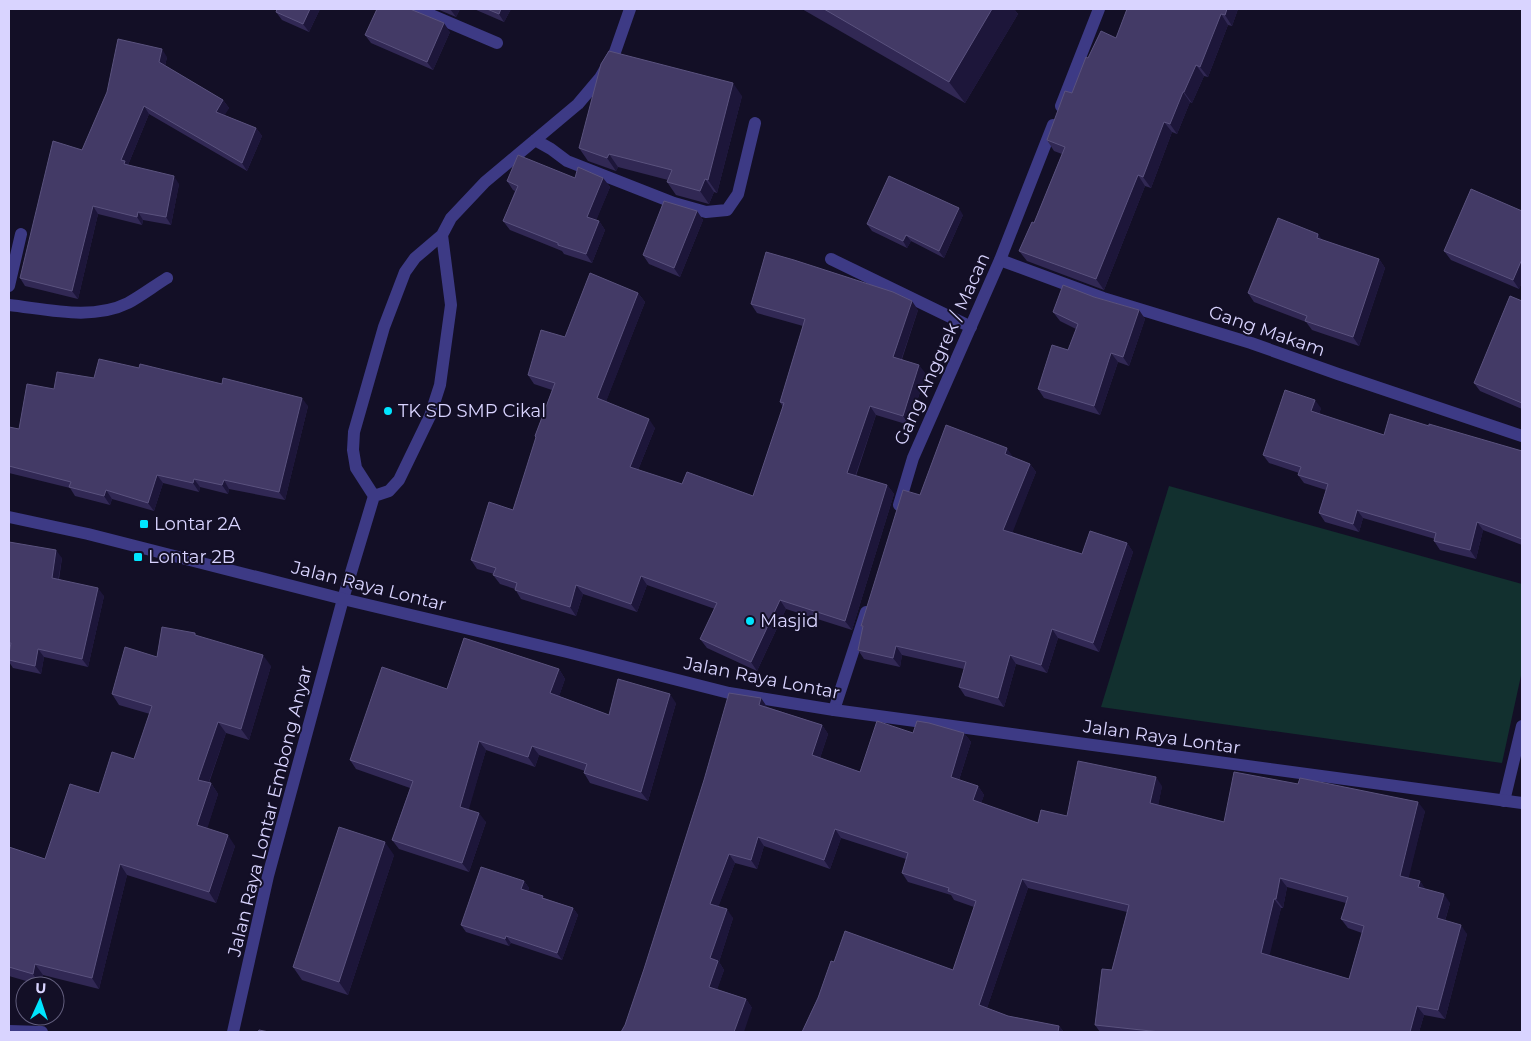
<svg xmlns="http://www.w3.org/2000/svg" width="1531" height="1041" viewBox="0 0 1531 1041" font-family="Montserrat,sans-serif">
	<style>
		.green { fill: #12302f }
		.lines { fill: none; stroke-linecap: round; stroke-linejoin: round }
		.service { stroke: #3d3a85; stroke-width: 12 }
		.minor { stroke: #3d3a85; stroke-width: 12 }
		.tertiary { stroke: #3d3a85; stroke-width: 12 }
		.wall { fill: #312854; fill-rule: evenodd }
		.shaded-wall { fill: #1d163a }
		.building { fill: #433a66; stroke: #5a527e; fill-rule: evenodd }
		.poi-dot { fill: #00e5ff; stroke: #130f26; stroke-width: 2 }
		.labels { text-anchor: middle; dominant-baseline: central; stroke-width: 4; stroke-linejoin: round; paint-order: stroke }
		.street-label { font-size: 18px; fill: #d9d4ff; stroke: #130f26 }
		.poi-label { font-size: 18px; fill: #d9d4ff; stroke: #130f26; text-anchor: start }
	</style>
	<rect width="100%" height="100%" fill="#130f26"/>
	<path class="green" d="M1169,486L1522,584V671L1502,763L1101,707Z"/>
	<g class="lines">
		<path class="service" d="M535,140L551,149L567,161L674,203L706,212L727,210L738,194L755,123
			M831,259L971,327
			M374,496L356,468L353,450L354,432L384,327L405,272L415,258L442,235L451,218L485,182L578,104L600,78L615,52L630,9
			M374,496L389,491L399,480L430,416L440,385L451,305L442,235
			M343,599L374,496"/>
		<path class="minor" d="M417,9L497,43
			M1061,106L1099,9
			M1000,260L1103,298L1251,343L1338,374L1522,436
			M9,286L21,234
			M9,305C46,309 92,321 128,303C141,296 154,286 167,278
			M899,505L913,458L1000,260L1053,125
			M834,710L866,612
			M1504,801L1522,726
			M9,1031L42,1032
			M233,1032L268,876L343,599"/>
		<path class="tertiary" d="M9,517L88,534L343,599L567,652L729,693L834,710L1522,803"/>
	</g>
	<path class="wall" d="M320,9L309,32L282,20L276,12Z
		M437,9H460L456,17Z
		M474,9H511L504,22Z
		M802,9H1014L1018,14L965,103Z
		M1238,9L1232,26L1228,25L1208,77L1204,76L1192,103L1190,102L1177,134L1172,132L1151,188L1145,186L1104,290L1027,261L1019,251L1034,223L1062,154L1054,151L1047,140L1072,93L1088,58L1116,38Z
		M450,32L433,70L371,43L365,35Z
		M167,57L165,66L223,100L229,108L224,115L256,128L262,136L247,171L149,114L128,165L179,184L171,225L143,220L142,225L98,214L78,299L25,286L20,278L82,150Z
		M742,96L717,193L714,192L709,204L676,195L667,182L668,180L618,167L616,171L588,161L579,148Z
		M575,178H603L610,187L596,220L599,221L605,230L592,263L564,254L562,251L510,230L503,221L515,191L513,190L507,181Z
		M697,211L703,220L680,277L649,264L643,255Z
		M1522,211V282L1519,289L1451,260L1444,251Z
		M963,215L944,258L911,241L907,248L872,231L867,224Z
		M1323,240L1379,259L1385,268L1359,346L1312,330L1306,322L1254,302L1248,293Z
		M638,293L645,302L606,401L655,428L638,470L682,484L753,496L783,407L780,402L803,326L757,313L751,304L918,310L902,359L926,374L909,425L876,415L856,476L887,485L894,494L852,630L786,609L757,671L707,648L700,639L715,609L647,585L637,612L583,594L576,616L521,599L515,589L500,584L493,575L494,574L477,569L471,560L513,510L536,438L535,436L552,390L534,384L528,375L565,337Z
		M1094,297L1139,310L1145,319L1129,366L1118,362L1100,415L1044,398L1038,389L1068,350L1076,329L1060,321L1053,312Z
		M1522,301V409L1480,391L1474,383Z
		M94,378L308,406L285,500L229,489L228,494L200,487L199,492L163,483L154,511L112,499L110,505L75,496L70,488L9,473V427L19,429L54,389Z
		M1321,408L1319,414L1384,435L1429,426L1522,451V545L1483,530L1476,559L1440,550L1434,541L1435,539L1363,518L1359,532L1325,522L1319,513L1326,490L1304,483L1298,475L1299,473L1269,463L1263,455Z
		M1013,457L1030,464L1036,472L1012,532L1082,554L1127,543L1133,552L1099,652L1058,638L1047,673L1016,664L1004,707L965,696L959,687L964,669L902,655L900,667L864,659L858,650L863,628L861,626L920,495Z
		M9,542L62,558L59,579L104,596L88,667L44,657L41,674L13,668L9,662L10,650H9Z
		M197,636L271,666L249,740L226,733L209,783H211L218,794L207,828L235,846L216,903L127,875L99,989L43,975L40,985L9,976V847L45,859L99,793L134,759L150,714L119,705L112,694L157,657Z
		M559,669L565,679L559,696L609,715L676,703L648,801L590,783L584,773L585,771L539,755L535,767L486,750L468,810L486,822L469,872L399,849L392,840L410,788L356,769L350,760L447,689Z
		M761,698L767,707L822,725L828,734L820,758L860,772L913,733H964L971,742L959,780L978,786L984,795L981,803L1038,823L1067,816L1162,786L1158,805L1224,822L1425,811L1408,878L1420,881L1425,889L1450,903L1445,921L1467,934L1445,1019L1424,1015L1419,1032H1100L1095,1025L1112,970L1127,912L1028,888L987,1008L1008,1016L1059,1026L1064,1032H802L834,962L953,970L974,907L954,900L951,895L908,882L902,873L906,859L841,838L830,869L764,846L757,869L735,863L718,907L733,918L719,962L724,970L717,989L746,999L752,1008L625,1025ZM1287,887L1346,903L1341,919L1348,928L1362,933L1349,979L1269,955L1281,908H1283Z
		M394,855L348,995L302,980L293,967Z
		M524,881L529,888L528,891L544,898L573,908L578,915L562,960L511,943L509,946L466,932L461,925Z"/>
	<path class="shaded-wall" d="M310,9H320L309,32L303,24Z
		M450,9H460L456,17Z
		M501,9H511L504,22L499,14Z
		M992,9H1014L1018,14L965,103L949,82Z
		M1227,9H1238L1232,26L1225,15Z
		M1221,14L1228,25L1208,77L1200,67Z
		M444,23L450,32L433,70L427,62Z
		M162,49L167,57L164,70L159,62Z
		M1196,65L1204,76L1192,103L1184,92Z
		M733,83L742,96L717,193L708,180Z
		M1183,92L1190,102L1177,134L1170,124Z
		M223,100L229,108L222,120L216,112Z
		M144,106L149,114L128,165L130,171L121,160Z
		M1164,122L1172,132L1151,188L1143,177Z
		M256,128L262,136L247,171L242,163Z
		M609,154L618,167L616,171L607,158Z
		M1138,175L1145,186L1104,290L1096,279Z
		M174,176L179,184L171,225L166,217Z
		M603,178L610,187L594,226L587,217Z
		M705,179L714,192L709,204L700,191Z
		M93,206L98,214L78,299L72,291Z
		M959,208L963,215L944,258L939,251Z
		M697,211L703,220L680,277L674,268Z
		M138,212L143,220L142,225L137,217Z
		M599,221L605,230L592,263L586,254Z
		M1318,234L1325,243L1317,238Z
		M906,235L911,241L907,248L903,241Z
		M1379,259L1385,268L1359,346L1353,337Z
		M1522,259V282L1519,289L1513,280Z
		M638,293L645,302L604,407L597,398Z
		M912,301L918,310L899,366L893,357Z
		M1139,310L1145,319L1129,366L1123,357Z
		M1111,353L1118,362L1100,415L1094,406Z
		M919,365L926,374L909,425L903,416Z
		M302,398L308,406L285,500L279,492Z
		M1315,400L1321,408L1317,420L1311,411Z
		M870,406L876,415L853,482L847,473Z
		M649,419L655,428L636,475L630,467Z
		M1007,448L1013,457L1005,454Z
		M1030,464L1036,472L1010,539L1003,530Z
		M157,475L163,483L154,511L148,503Z
		M194,479L200,487L199,492L193,483Z
		M224,480L229,489L228,494L222,485Z
		M887,485L894,494L852,630L845,621Z
		M106,490L112,499L110,505L104,496Z
		M1357,510L1363,518L1359,532L1353,524Z
		M1477,522L1483,530L1476,559L1470,550Z
		M1127,543L1133,552L1099,652L1093,643Z
		M56,550L62,558L57,586L52,578Z
		M641,576L647,585L637,612L631,604Z
		M576,585L583,594L576,616L570,607Z
		M98,588L104,596L88,667L82,659Z
		M780,600L786,609L757,671L751,662Z
		M1052,629L1058,638L1047,673L1041,665Z
		M896,646L902,655L900,667L893,658Z
		M38,649L44,657L41,674L35,666Z
		M263,655L271,666L249,740L241,729Z
		M1010,655L1016,664L1004,707L998,698Z
		M559,669L565,679L557,702L550,693Z
		M670,694L676,703L648,801L641,792Z
		M761,698L767,707L759,705Z
		M218,722L226,733L206,790L198,780Z
		M822,725L828,734L818,764L812,755Z
		M964,733L971,742L957,786L951,777Z
		M479,741L486,750L467,816L460,807Z
		M532,746L539,755L535,767L528,757Z
		M1156,777L1162,786L1157,812L1150,803Z
		M211,783L218,794L205,836L197,825Z
		M978,786L984,795L979,809L973,800Z
		M1418,802L1425,811L1407,885L1400,876Z
		M479,813L486,822L469,872L462,863Z
		M835,829L841,838L830,869L824,860Z
		M228,835L235,846L216,903L209,892Z
		M758,837L764,846L757,869L751,860Z
		M385,842L394,855L348,995L339,982Z
		M729,854L735,863L716,913L710,904Z
		M120,864L127,875L99,989L92,978Z
		M1280,878L1287,887L1283,908L1276,899Z
		M1022,879L1028,888L985,1014L979,1005Z
		M524,881L529,888L526,896L521,889Z
		M1420,881L1426,890L1418,887Z
		M1444,894L1450,903L1443,927L1437,918Z
		M1274,899L1281,908L1268,962L1261,953Z
		M573,908L578,915L562,960L557,953Z
		M727,909L733,918L719,962L724,970L715,996L709,987L710,958Z
		M1461,925L1467,934L1445,1019L1438,1010Z
		M506,936L511,943L509,946L505,939Z
		M35,964L43,975L40,985L33,974Z
		M746,999L752,1008L744,1032H734Z
		M1417,1006L1424,1015L1419,1032H1410Z
		M1059,1026L1064,1032H1058Z"/>
	<path class="building" d="M277,9H310L303,24L276,12Z
		M377,9H410L444,23L427,62L365,35Z
		M487,9H501L499,14Z
		M824,9H992L949,82Z
		M1127,9H1227L1225,15L1221,14L1200,67L1196,65L1184,92H1183L1170,124L1164,122L1143,177L1138,175L1096,279L1019,251L1032,222L1034,223L1065,147L1047,140L1065,91L1072,93L1086,57L1088,58L1101,31L1116,38Z
		M118,39L162,49L159,62L223,100L216,112L256,128L242,163L144,106L121,160L125,161L124,164L174,176L166,217L138,212L137,217L93,206L72,291L20,278L53,141L82,150L107,92Z
		M609,51L733,83L708,180L705,179L700,191L667,182L672,170L609,154L607,158L579,148L601,64Z
		M518,155L575,178L578,167L603,178L587,217L599,221L586,254L558,245V243L503,221L518,186L507,181Z
		M889,176L959,208L939,251L906,235L903,241L867,224Z
		M1471,189L1522,211V259L1513,280L1444,251Z
		M664,201L697,211L674,268L643,255Z
		M1278,218L1318,234L1317,238L1379,259L1353,337L1305,321L1307,316L1248,293Z
		M766,252L794,260L893,292L912,301L893,357L919,365L903,416L870,406L847,473L887,485L845,621L780,600L751,662L700,639L717,603L641,576L631,604L576,585L570,607L515,590L517,583L493,575L496,568L471,560L489,502L513,510L536,437L535,436L555,383L528,375L541,330L565,337L590,273L638,293L597,398L649,419L630,467L682,484L687,472L753,496L784,403L780,402L805,319L751,304Z
		M1063,285L1094,297L1139,310L1123,357L1111,353L1094,406L1038,389L1052,345L1068,350L1078,324L1053,312Z
		M1510,296L1522,301V403L1474,383Z
		M99,359L139,368L140,364L222,384L223,378L302,398L279,492L224,480L222,485L194,479L193,483L157,475L148,503L106,490L104,496L69,487L71,482L9,466V427L19,429L27,384L54,389L57,372L94,378Z
		M1285,390L1315,400L1311,411L1384,435L1390,414L1429,426V424L1522,451V539L1477,522L1470,550L1434,541L1436,533L1357,510L1353,524L1319,513L1328,484L1298,475L1301,467L1263,455Z
		M946,425L1007,448L1005,454L1030,464L1003,530L1082,554L1090,531L1127,543L1093,643L1052,629L1041,665L1010,655L998,698L959,687L966,662L896,646L893,658L858,650L863,626H861L903,490L920,495Z
		M9,542L56,550L52,578L98,588L82,659L38,649L35,666L9,660V653L11,643H9Z
		M162,627L195,633V635L263,655L241,729L218,722L198,780L211,783L197,825L228,835L209,892L120,864L92,978L35,964L33,974L9,967V847L45,859L70,784L99,793L112,752L134,759L152,706L112,694L125,647L157,657Z
		M464,638L559,669L550,693L609,715L618,679L670,694L641,792L584,773L587,764L532,746L528,757L479,741L460,807L479,813L462,863L392,840L413,781L350,760L382,667L447,689Z
		M729,693L761,698L759,705L822,725L812,755L860,772L877,721L913,733L917,721L929,723L964,733L951,777L978,786L973,800L1038,823L1041,810L1067,816L1078,761L1156,777L1150,803L1224,822L1234,772L1298,784L1300,778L1418,802L1400,876L1420,881L1418,887L1444,894L1437,918L1461,925L1438,1010L1417,1006L1410,1032H1160L1095,1025L1102,969L1112,970L1129,905L1022,879L979,1005L1008,1016L1059,1026L1058,1032H802L818,998L831,961L834,962L845,931L953,970L976,901L948,891L949,888L902,873L908,853L835,829L824,860L758,837L751,860L729,854L710,904L727,909L710,958L718,961L709,987L746,999L734,1032H621L625,1025L644,969L704,780ZM1280,878L1348,897L1341,919L1364,926L1349,979L1261,953L1274,899H1276Z
		M339,827L385,842L339,982L293,967Z
		M481,867L524,881L521,889L543,896L542,898L573,908L557,953L506,936L505,939L461,925Z
		M259,1030L269,1032H258Z"/>
	<g class="poi-dot">
		<circle cx="388" cy="411" r="5"/>
		<rect x="139" y="519" width="10" height="10" rx="2.5"/>
		<rect x="133" y="552" width="10" height="10" rx="2.5"/>
		<circle cx="750" cy="621" r="5"/>
	</g>
	<g class="labels">
		<g class="street-label">
			<text transform="translate(1267 331) rotate(19)">Gang Makam</text>
			<text transform="translate(942 349) rotate(-66)">Gang Anggrek / Macan</text>
			<text transform="translate(369 586) rotate(14)">Jalan Raya Lontar</text>
			<text transform="translate(762 678) rotate(11)">Jalan Raya Lontar</text>
			<text transform="translate(1162 737) rotate(8)">Jalan Raya Lontar</text>
			<text transform="translate(270 811) rotate(-76)">Jalan Raya Lontar Embong Anyar</text>
		</g>
		<g class="poi-label">
			<text x="398" y="411">TK SD SMP Cikal</text>
			<text x="154" y="524">Lontar 2A</text>
			<text x="148" y="557">Lontar 2B</text>
			<text x="760" y="621">Masjid</text>
		</g>
	</g>
	<rect width="1531" height="1041" fill="none" stroke="#d9d4ff" stroke-width="20"/>
	<g transform="translate(40 1001) rotate(3)"><circle r="24" fill="#130f26" stroke="#625e7d"/>
	<path d="M0-4L9 19L0 12L-9 19Z" fill="#00e5ff"/>
	<text y="-8" font-size="14" font-weight="bold" text-anchor="middle" fill="#d9d4ff">U</text>
	</g>
</svg>
